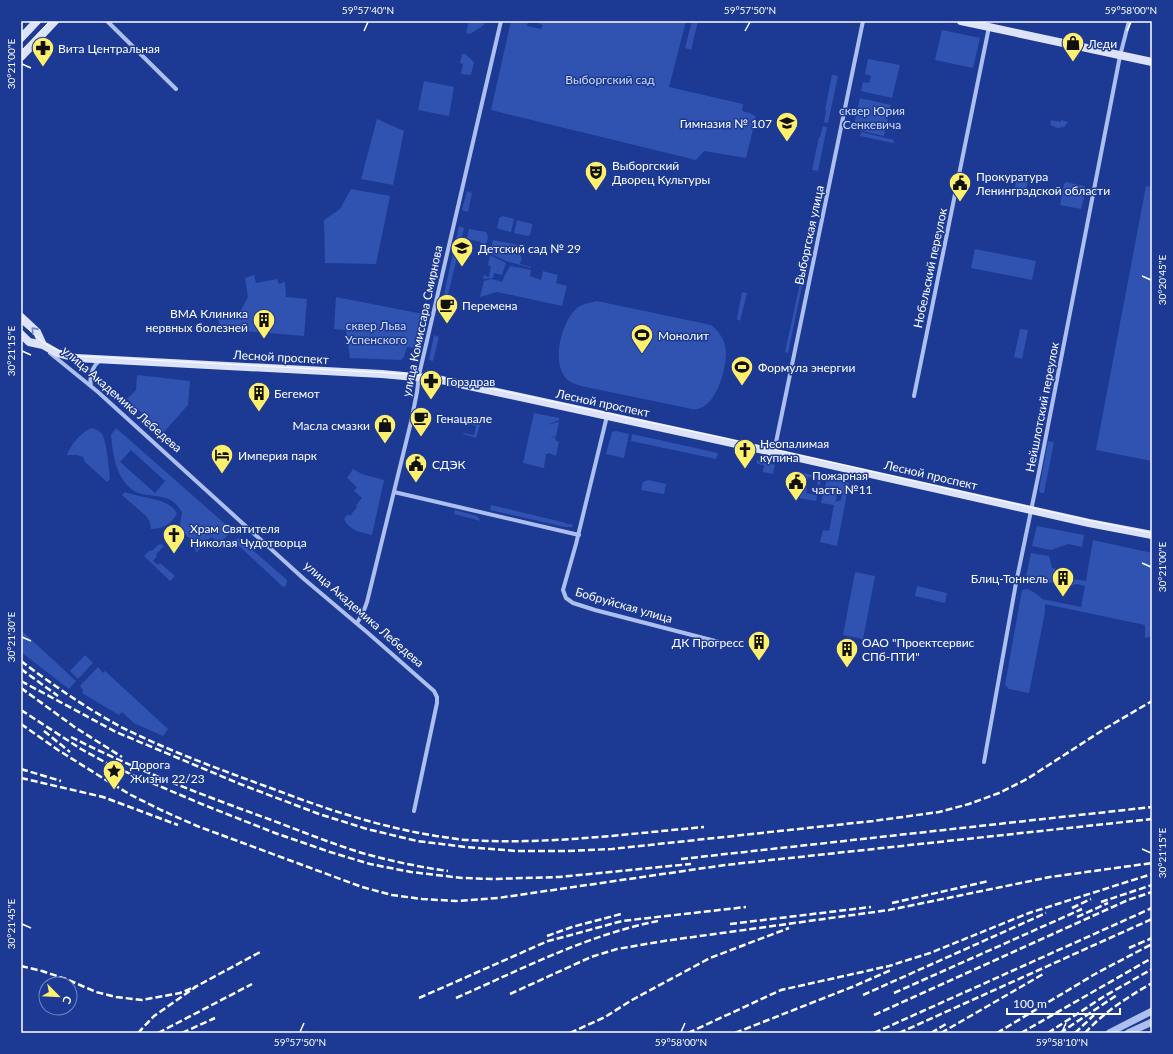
<svg xmlns="http://www.w3.org/2000/svg" width="1173" height="1054" viewBox="0 0 1173 1054" font-family="Lato,sans-serif">
	<style>
		.green { fill: #3052b1; fill-rule: evenodd }
		.lines { fill: none; stroke-linecap: round; stroke-linejoin: round }
		.minor { stroke: #adbfef; stroke-width: 4 }
		.tertiary { stroke: #adbfef; stroke-width: 7 }
		.secondary { stroke: #dbe2fa; stroke-width: 8 }
		.tram { stroke: #fff; stroke-width: 1 }
		.rail { stroke: #fff; stroke-width: 2.5; stroke-dasharray: 7 3; stroke-linecap: butt }
		.oneway { stroke: #7286c1 }
		.ticks { fill: none; stroke: #fff; stroke-width: 1.5 }
		.labels { text-anchor: middle; dominant-baseline: central; stroke-width: 3; stroke-linejoin: round; paint-order: stroke }
		.poi-label { font-size: 12px; fill: #fff; stroke: #1c3a93; text-anchor: start }
		.park-label { font-size: 12px; fill: #d4defa; stroke: #1c3a93 }
		.street-label { font-size: 12px; fill: #fff; stroke: #1c3a93 }
		.neatline { fill: none; stroke: #fff; stroke-width: 1.5 }
		.ticks-label { font-size: 10px; text-anchor: middle; fill: #fff }
	</style>
	<rect width="100%" height="100%" fill="#1c3a93"/>
	<path class="green" d="M469,21H485L484,25L470,34L466,33Z
		M511,21H528L527,26L541,29L543,25L539,24L540,21H686L669,87L743,104L742,111L750,113L756,117L746,158L704,151L696,160L491,110Z
		M692,21H698L691,50L685,48Z
		M942,30L980,38L973,68L935,60Z
		M462,54H465L474,62L471,75L461,74L463,64L460,63Z
		M868,59L900,65L892,98L861,91L863,82L869,83L871,76L865,74Z
		M832,75L838,76L828,123L824,122L826,111L825,110Z
		M424,81L454,87L449,116L418,110Z
		M860,98L891,105L884,136L853,129Z
		M377,119L404,131L393,185L361,179Z
		M1051,120L1061,122V120L1068,122L1064,127L1057,128L1050,125Z
		M823,126L827,127L818,171L812,170L819,137H820Z
		M861,132L894,140L893,143L860,136Z
		M1017,179L1028,182L1025,192L1014,190Z
		M1066,182L1084,186L1086,189L1081,209L1060,205L1064,184Z
		M1146,186L1152,187V461L1096,450Z
		M351,189L390,196L376,264L325,263L324,220L340,209Z
		M467,191L472,193L468,212L462,210Z
		M503,216L514,219L511,232L499,229L497,228L499,218Z
		M517,220L532,224V227L530,235L528,236L514,233Z
		M459,226L464,228L448,295L444,294Z
		M469,229L486,232L488,237L484,253L479,252L481,242L467,239Z
		M493,240L524,246L520,256L522,257L520,264L531,267V268L506,261L490,253Z
		M975,249L1036,261L1032,280L971,268Z
		M490,255L506,263L502,275L494,273L493,278L483,279L484,275L489,277L491,267L488,265Z
		M510,266L531,270L530,276L541,280L543,271L558,275L556,283L567,286L562,306L497,292L480,297L484,281L491,279L502,282L505,275Z
		M254,275L256,283L277,279L279,284L285,282L286,297L307,299L304,336L221,329L218,319L239,314L248,297L245,278Z
		M801,279L803,281L788,353L785,352Z
		M742,292L747,293L740,321L737,319Z
		M336,297L423,314L415,348L407,347L404,357L401,360L350,358L346,330L334,329Z
		M597,301L711,325C719,331 725,340 726,351C727,368 715,413 692,409L581,386C577,384 570,383 567,379C551,364 561,324 575,310C581,304 589,303 597,301Z
		M1020,329L1028,330L1022,359L1014,357Z
		M434,335L439,337L433,361L429,360Z
		M137,375L190,381L188,405L163,433L127,399L136,390Z
		M534,413L559,418V420L547,425L559,422L556,436L549,439L556,437L555,440L559,442L556,456L549,453L546,454L544,468L523,463Z
		M466,421L478,423L480,425L476,438L463,434V433L474,435L476,426L466,423Z
		M91,428C95,429 100,431 102,434C107,443 109,469 110,479L107,482L85,462L83,457L77,455H67C70,445 82,432 91,428Z
		M116,428L232,530C224,539 222,545 211,537L196,553L193,542L186,535L180,525L182,512C173,497 164,497 148,495C144,494 140,494 136,492C116,481 113,455 111,435ZM131,450L165,481L155,493L120,462Z
		M616,431L629,434L624,458L606,454L612,432Z
		M632,434L718,453L716,459L631,441Z
		M1048,441L1054,442L1044,493H1040L1039,490Z
		M757,460L775,465L773,474L763,472L764,465L757,464Z
		M353,469L362,474L384,480L372,535C360,532 350,531 344,519L348,514L350,516L357,507L356,505L362,498L354,491L357,487L347,478Z
		M795,471L821,477L820,485H817L818,479L808,477L806,483L793,480Z
		M827,478L849,483L837,546L820,542L823,530L829,531L834,505L821,503L824,490L837,492L836,502L841,500L843,492L825,487Z
		M648,480L666,484L664,494L641,490L643,482Z
		M802,486L807,487L806,493L815,495L816,489H819L816,501L799,498Z
		M125,492C140,498 171,498 177,514C171,524 163,529 151,529L150,522L146,516L122,495Z
		M491,505L566,523V524H572L573,527H565L490,510Z
		M455,510L477,516L481,521L454,514Z
		M1037,526L1084,535L1082,547L1068,544L1051,550L1032,546Z
		M239,538L287,580L286,586L283,587L235,542L237,539Z
		M1093,540L1152,553V636L1145,638V625L1045,604V612L1029,693L1009,689L1005,685L1022,590L1028,589L1038,595L1042,599L1081,607L1085,586L1077,584L1069,586L1042,581L1033,582L1025,581L1031,553L1049,556L1052,568L1061,570V574L1074,576L1073,579L1086,581Z
		M161,544L164,546L156,554L157,556L153,561L158,565L160,563L175,576L170,581L144,556L150,550L152,551L158,545Z
		M855,572L875,576L863,639L843,635Z
		M917,586L947,593L945,603L915,596Z
		M21,630L76,681L69,689L21,652Z
		M85,655L93,663L78,679L70,671Z
		M98,667L103,673L105,671L168,729L163,736L134,723L122,712L119,715L82,693L83,690L80,686Z"/>
	<g class="lines">
		<path class="minor" d="M107,21L176,89
			M50,353L98,392L304,579L368,633L434,691L437,697V703L414,811
			M91,386C89,375 92,367 100,360
			M914,396L989,27
			M607,416L576,544L563,590L566,598L573,603L595,610L719,642
			M774,452L863,21
			M394,492L579,535
			M357,623L363,613L367,602L411,422L417,392L419,375L501,21
			M984,762L1016,583L1039,472L1120,56L1129,21"/>
		<path class="tertiary" d="M1109,1033L1152,1011
			M1128,1033L1152,1022"/>
		<path class="secondary" d="M961,21L1152,62
			M21,38L37,21
			M21,57L55,21
			M21,317L37,332L43,345
			M21,334L29,342L43,345L57,353L76,358L382,374L437,379L723,441L1089,523L1152,535"/>
		<path class="tram" d="M21,51L50,21
			M21,323L44,343L57,350L76,356L407,374L437,377L723,438L1087,520L1152,533"/>
		<path class="rail" d="M21,661C53,685 86,708 121,727C171,752 224,771 276,790C328,810 381,827 436,836C447,837 458,840 468,840C547,845 626,834 704,827
			M21,669L58,696
			M21,681L116,732L240,784L319,814L367,829L417,841L466,847L516,851H567L612,849L873,821L939,812L969,804L999,793L1027,779L1106,728L1152,701
			M21,688L76,728L122,757
			M21,710L81,749L112,766L204,805L275,833L330,852L370,864L411,872L462,878L493,879L559,877L691,864
			M21,724L58,750L106,780L131,795L161,810L197,826L362,887L392,895L422,899L456,901L498,898L725,865L1152,819
			M44,731L70,752
			M71,737C136,770 205,796 274,821C303,832 333,844 362,853C391,861 419,867 448,871
			M21,769L61,781
			M21,778L103,797L178,825
			M681,859L1152,807
			M1101,902L1152,885
			M892,903L989,881
			M1072,908L1091,899
			M1077,917L1108,903
			M730,924L871,907
			M547,936L572,927L621,914
			M1129,948L1152,938
			M21,966L42,971L66,979L96,992L116,997L142,1000L180,993L197,986
			M894,993L1082,909
			M510,994L591,957L617,949L664,941L889,910L1050,877L1152,863
			M863,995L1046,913
			M419,998L548,941L571,935L622,921L746,907
			M456,998C522,969 587,935 658,921
			M874,1015L1128,900L1152,892
			M138,1033L154,1016L197,986L262,951
			M158,1033L252,984
			M182,1033L215,1018
			M570,1033L605,1017L632,1000L710,958L789,928
			M688,1033L781,990L889,966L930,953L1029,913L1152,874
			M735,1033L852,987L891,970
			M874,1033L1152,908
			M899,1033L1152,919
			M931,1033L946,1024
			M941,1033L1045,973
			M997,1033L1095,974L1152,944
			M1021,1033L1152,958
			M1048,1033L1103,997L1152,969
			M1060,1033L1117,995
			M1075,1033L1094,1015
			M1085,1033C1104,1012 1128,997 1152,983"/>
	</g>
	<defs><path id="oneway-chevron" d="M-2-3.5L2.5 0L-2 3.5" fill="none" stroke-width="1.6" stroke-linecap="round" stroke-linejoin="round"/></defs>
	<use class="oneway" href="#oneway-chevron" transform="translate(34 330) rotate(-132)"/>
	<path class="ticks" d="M364,31L368,22M745,31L750,22M1127,31L1131,22M22,64L31,68M1142,276L1151,280M22,351L31,355M1142,563L1151,567M22,637L31,641M1142,849L1151,853M22,924L31,928M300,1032L304,1023M681,1032L685,1023M1062,1032L1066,1023"/>
	<defs>
		<g id="shop-pin" transform="scale(1.15)"><path d="M0 17L-7.5 6A9.5 9.5 0 1 1 7.5 6Z" fill="#feef6c" stroke="#1c3a93"/><path d="M-5-2.5h2.3a2.7 3.5 0 0 1 5.4 0H5L5.5 6h-11ZM-1.5-2.5h3a1.5 2.3 0 0 0-3 0Z" fill="#111"/></g>
		<g id="pharmacy-pin" transform="scale(1.15)"><path d="M0 17L-7.5 6A9.5 9.5 0 1 1 7.5 6Z" fill="#feef6c" stroke="#1c3a93"/><path d="M-2-6h4v4h4v4h-4v4h-4v-4h-4v-4h4Z" fill="#111"/></g>
		<g id="school-pin" transform="scale(1.15)"><path d="M0 17L-7.5 6A9.5 9.5 0 1 1 7.5 6Z" fill="#feef6c" stroke="#1c3a93"/><path d="M0-5L7-2L0 1L-7-2ZM-4 1L0 2.5L4 1V4Q0 6-4 4Z" fill="#111"/></g>
		<g id="theatre-pin" transform="scale(1.15)"><path d="M0 17L-7.5 6A9.5 9.5 0 1 1 7.5 6Z" fill="#feef6c" stroke="#1c3a93"/><path d="M-5-5.5Q0-4 5-5.5V0Q5 5 0 6Q-5 5-5 0ZM-3.3-2.5H-1v1.5H-3.3ZM1-2.5H3.3v1.5H1ZM-2.8 1Q0 5.5 2.8 1Z" fill="#111"/></g>
		<g id="civic-pin" transform="scale(1.15)"><path d="M0 17L-7.5 6A9.5 9.5 0 1 1 7.5 6Z" fill="#feef6c" stroke="#1c3a93"/><path d="M-.6-6.5H3V-4.5H.6V-3L4-1V1h2V6H-6V1h2V-1L-.6-3ZM-1.2 2.5V6h2.4V2.5Z" fill="#111"/></g>
		<g id="cafe-pin" transform="scale(1.15)"><path d="M0 17L-7.5 6A9.5 9.5 0 1 1 7.5 6Z" fill="#feef6c" stroke="#1c3a93"/><path d="M-5.5-4.5H6V0H3Q3 3.5 0 3.5H-2.5Q-5.5 3.5-5.5 0ZM3-3.2v2h1.7v-2ZM-6 4.5H4V6H-6Z" fill="#111"/></g>
		<g id="building-pin" transform="scale(1.15)"><path d="M0 17L-7.5 6A9.5 9.5 0 1 1 7.5 6Z" fill="#feef6c" stroke="#1c3a93"/><path d="M-4-6H4V6H1V3H-1V6H-4ZM-2.5-4.3h1.7v1.8h-1.7ZM.8-4.3h1.7v1.8H.8ZM-2.5-1h1.7V.8h-1.7ZM.8-1h1.7V.8H.8Z" fill="#111"/></g>
		<g id="stadium-pin" transform="scale(1.15)"><path d="M0 17L-7.5 6A9.5 9.5 0 1 1 7.5 6Z" fill="#feef6c" stroke="#1c3a93"/><path d="M0-5a6.5 5 0 1 0 0 10a6.5 5 0 1 0 0-10ZM-3.5-1.8h7v3.6h-7Z" fill="#111"/></g>
		<g id="church-pin" transform="scale(1.15)"><path d="M0 17L-7.5 6A9.5 9.5 0 1 1 7.5 6Z" fill="#feef6c" stroke="#1c3a93"/><path d="M-1.2-6h2.4v3.5h3.3v2.4h-3.3V6h-2.4V-.1h-3.3v-2.4h3.3Z" fill="#111"/></g>
		<g id="hotel-pin" transform="scale(1.15)"><path d="M0 17L-7.5 6A9.5 9.5 0 1 1 7.5 6Z" fill="#feef6c" stroke="#1c3a93"/><path d="M-6-4.5h1.5V1H6V5H4.5V3h-9V5H-6ZM-4 0a1.8 1.8 0 1 1 3.6 0ZM.5 0V-2.5h3Q6-2.5 6 0Z" fill="#111"/></g>
		<g id="sight-pin" transform="scale(1.15)"><path d="M0 17L-7.5 6A9.5 9.5 0 1 1 7.5 6Z" fill="#feef6c" stroke="#1c3a93"/><path d="M0-6L1.8-2.2L6-1.7L2.9 1.2L3.7 5.4L0 3.3L-3.7 5.4L-2.9 1.2L-6-1.7L-1.8-2.2Z" fill="#111"/></g>
	</defs>
	<g fill-rule="evenodd">
		<use href="#shop-pin" x="1073" y="43"/>
		<use href="#pharmacy-pin" x="43" y="48"/>
		<use href="#school-pin" x="787" y="123"/>
		<use href="#theatre-pin" x="596" y="172"/>
		<use href="#civic-pin" x="960" y="183"/>
		<use href="#school-pin" x="462" y="248"/>
		<use href="#cafe-pin" x="447" y="305"/>
		<use href="#building-pin" x="264" y="320"/>
		<use href="#stadium-pin" x="642" y="335"/>
		<use href="#stadium-pin" x="742" y="367"/>
		<use href="#pharmacy-pin" x="431" y="381"/>
		<use href="#building-pin" x="259" y="393"/>
		<use href="#cafe-pin" x="421" y="418"/>
		<use href="#shop-pin" x="385" y="425"/>
		<use href="#church-pin" x="745" y="450"/>
		<use href="#hotel-pin" x="222" y="455"/>
		<use href="#civic-pin" x="416" y="464"/>
		<use href="#civic-pin" x="796" y="482"/>
		<use href="#church-pin" x="174" y="535"/>
		<use href="#building-pin" x="1063" y="578"/>
		<use href="#building-pin" x="759" y="642"/>
		<use href="#building-pin" x="847" y="649"/>
		<use href="#sight-pin" x="114" y="771"/>
	</g>
	<g class="labels">
		<g class="poi-label">
			<text x="1088" y="43">Леди</text>
			<text x="58" y="48">Вита Центральная</text>
			<text x="772" y="123" text-anchor="end">Гимназия № 107</text>
			<text x="612" y="165">Выборгский<tspan x="612" dy="14">Дворец Культуры</tspan></text>
			<text x="976" y="176">Прокуратура<tspan x="976" dy="14">Ленинградской области</tspan></text>
			<text x="478" y="248">Детский сад № 29</text>
			<text x="462" y="305">Перемена</text>
			<text x="248" y="313" text-anchor="end">ВМА Клиника<tspan x="248" dy="14">нервных болезней</tspan></text>
			<text x="658" y="335">Монолит</text>
			<text x="758" y="367">Формула энергии</text>
			<text x="446" y="381">Горздрав</text>
			<text x="274" y="393">Бегемот</text>
			<text x="436" y="418">Генацвале</text>
			<text x="370" y="425" text-anchor="end">Масла смазки</text>
			<text x="760" y="443">Неопалимая<tspan x="760" dy="14">купина</tspan></text>
			<text x="238" y="455">Империя парк</text>
			<text x="432" y="464">СДЭК</text>
			<text x="812" y="475">Пожарная<tspan x="812" dy="14">часть №11</tspan></text>
			<text x="190" y="528">Храм Святителя<tspan x="190" dy="14">Николая Чудотворца</tspan></text>
			<text x="1048" y="578" text-anchor="end">Блиц-Тоннель</text>
			<text x="744" y="642" text-anchor="end">ДК Прогресс</text>
			<text x="862" y="642">ОАО "Проектсервис<tspan x="862" dy="14">СПб-ПТИ"</tspan></text>
			<text x="130" y="764">Дорога<tspan x="130" dy="14">Жизни 22/23</tspan></text>
		</g>
		<g class="park-label">
			<text x="610" y="79">Выборгский сад</text>
			<text x="872" y="110">сквер Юрия<tspan x="872" dy="14">Сенкевича</tspan></text>
			<text x="376" y="325">сквер Льва<tspan x="376" dy="14">Успенского</tspan></text>
		</g>
		<g class="street-label">
			<text transform="translate(809 235) rotate(-78)">Выборгская улица</text>
			<text transform="translate(930 268) rotate(-78)">Нобельский переулок</text>
			<text transform="translate(422 321) rotate(-78)">улица Комиссара Смирнова</text>
			<text transform="translate(281 357) rotate(3)">Лесной проспект</text>
			<text transform="translate(122 399) rotate(41)">улица Академика Лебедева</text>
			<text transform="translate(603 403) rotate(12)">Лесной проспект</text>
			<text transform="translate(1042 407) rotate(-79)">Нейшлотский переулок</text>
			<text transform="translate(931 475) rotate(13)">Лесной проспект</text>
			<text transform="translate(624 605) rotate(16)">Бобруйская улица</text>
			<text transform="translate(364 614) rotate(41)">улица Академика Лебедева</text>
		</g>
	</g>
	<rect width="1173" height="1054" fill="none" stroke="#1c3a93" stroke-width="44"/>
	<g transform="translate(58 996) rotate(114)"><circle r="19" fill="#1c3a93" stroke="#7789be"/>
	<path d="M0-3L7 15L0 10L-7 15Z" fill="#feef6c"/>
	<text y="-6" font-size="11" font-weight="bold" text-anchor="middle" fill="#ffffff">С</text>
	</g>
	<path d="M1007 1008v6h113v-6" fill="none" stroke="#ffffff" stroke-width="2"/>
	<text x="1013" y="1008" font-size="12" fill="#ffffff" stroke="#1c3a93" stroke-width="3" paint-order="stroke">100 m</text>
	<rect x="22" y="22" width="1129" height="1010" class="neatline"/>
	<g class="ticks-label">
		<text x="368" y="14">59°57'40"N</text>
		<text x="750" y="14">59°57'50"N</text>
		<text x="1131" y="14">59°58'00"N</text>
		<text transform="translate(11 64) rotate(-90)" y="4">30°21'00"E</text>
		<text transform="translate(1162 280) rotate(-90)" y="4">30°20'45"E</text>
		<text transform="translate(11 351) rotate(-90)" y="4">30°21'15"E</text>
		<text transform="translate(1162 567) rotate(-90)" y="4">30°21'00"E</text>
		<text transform="translate(11 637) rotate(-90)" y="4">30°21'30"E</text>
		<text transform="translate(1162 853) rotate(-90)" y="4">30°21'15"E</text>
		<text transform="translate(11 924) rotate(-90)" y="4">30°21'45"E</text>
		<text x="300" y="1046">59°57'50"N</text>
		<text x="681" y="1046">59°58'00"N</text>
		<text x="1062" y="1046">59°58'10"N</text>
	</g>
</svg>
